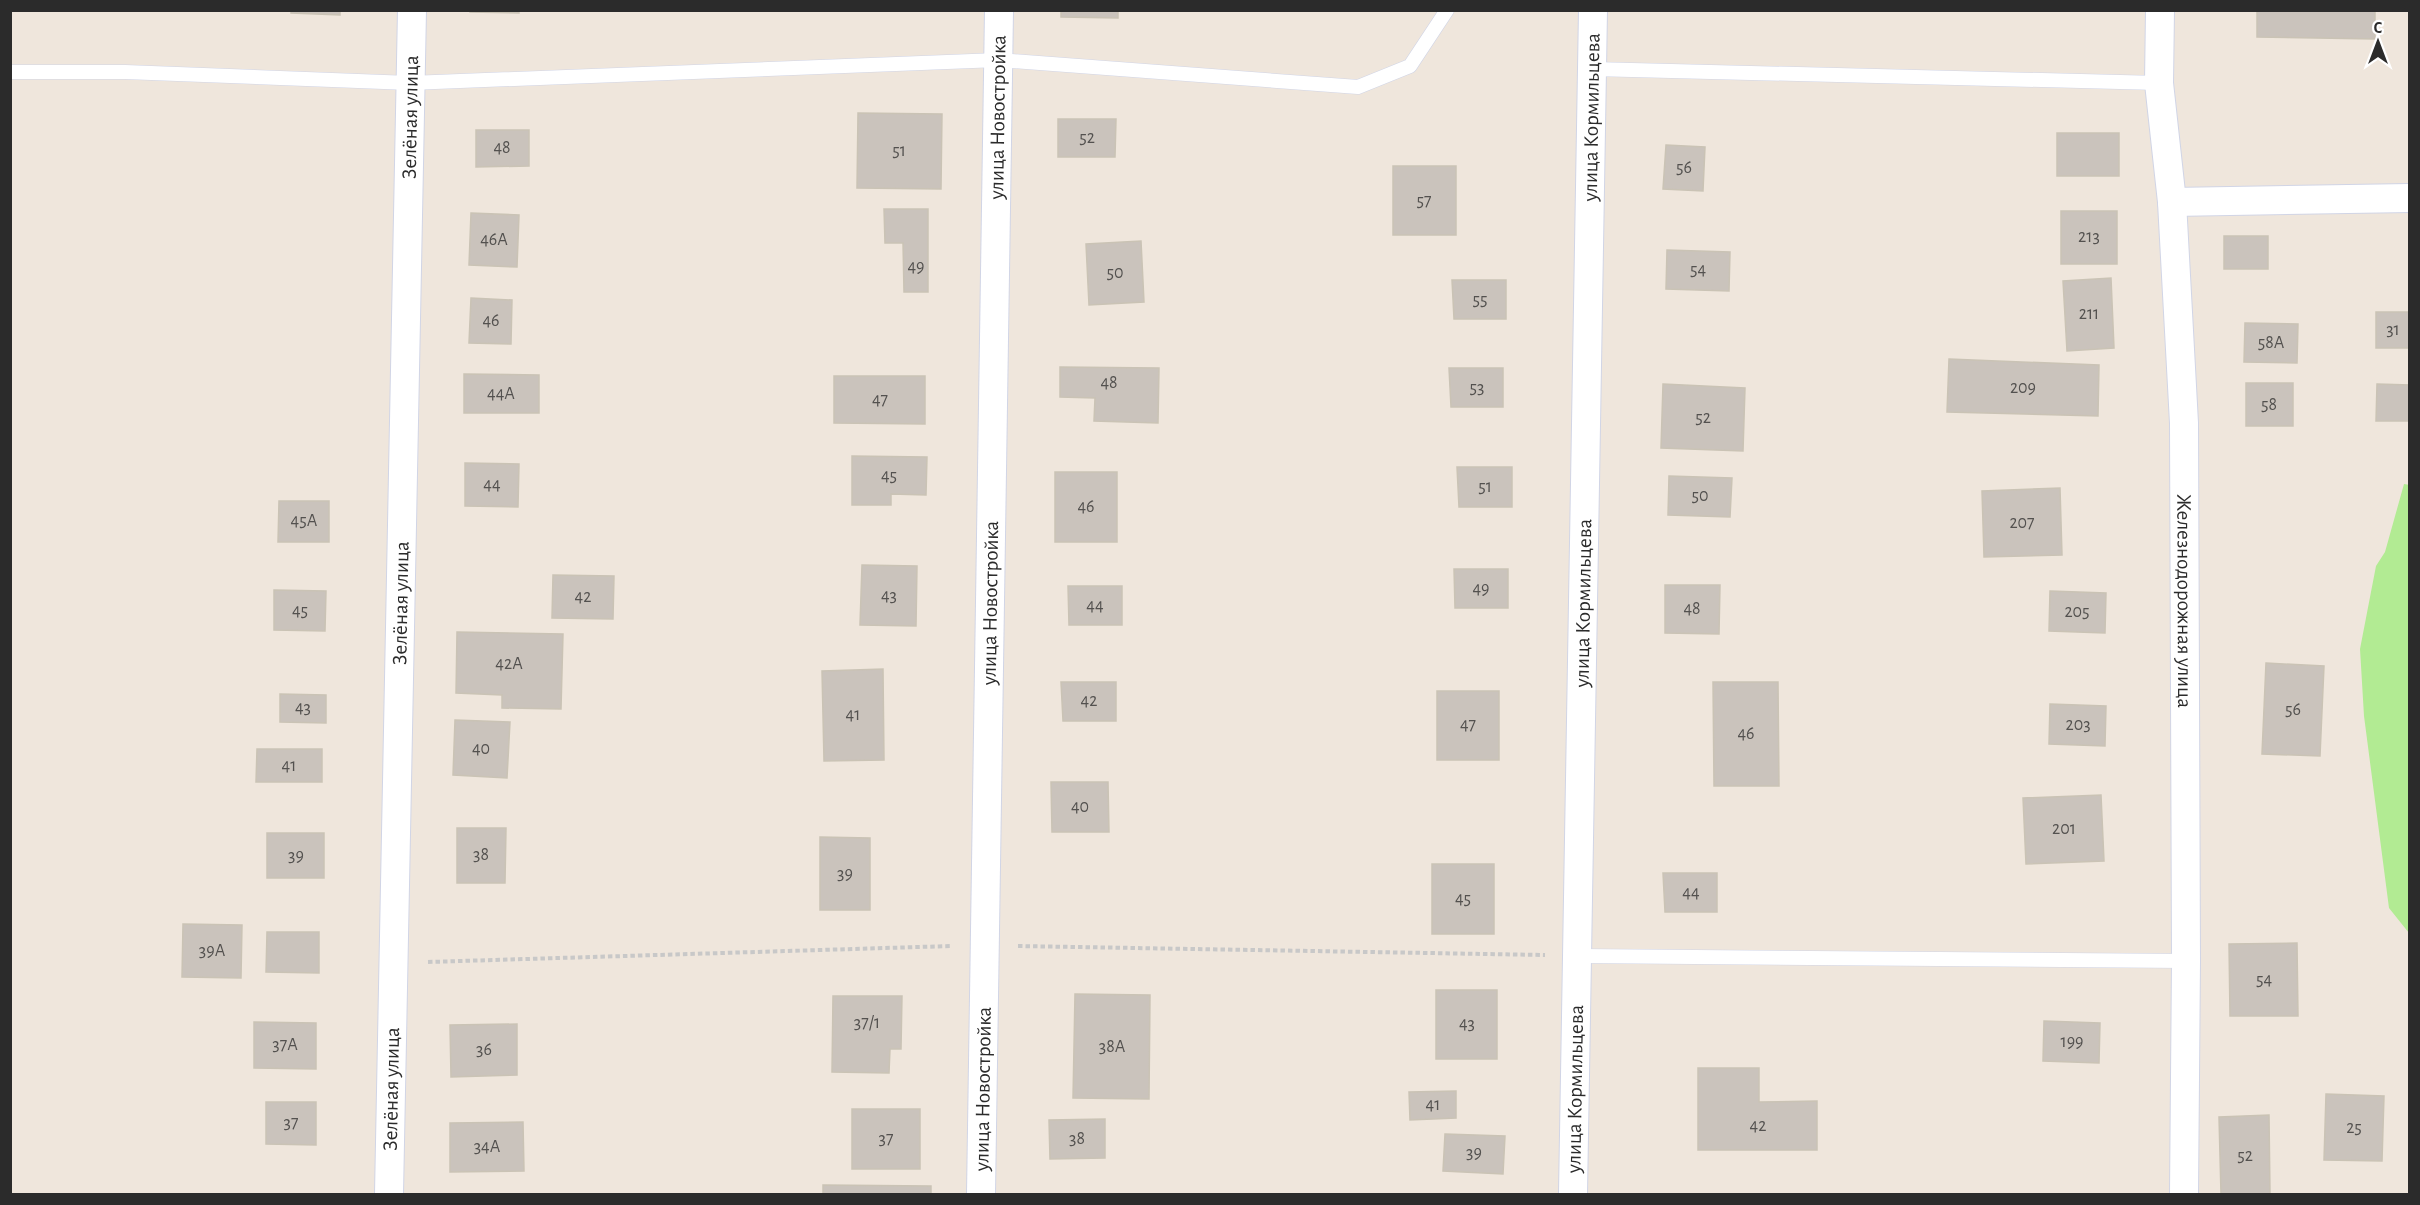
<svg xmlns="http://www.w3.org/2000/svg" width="2420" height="1205" viewBox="0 0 2420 1205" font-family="'Alegreya Sans',sans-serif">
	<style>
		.green { fill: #b2eb93 }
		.building { fill: #cac3bc; stroke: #cac3b5; stroke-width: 1.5 }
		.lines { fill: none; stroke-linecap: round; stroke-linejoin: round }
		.lane-casing { stroke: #d1d5e6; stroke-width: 15 }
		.street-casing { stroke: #d1d5e6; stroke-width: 30 }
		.path { stroke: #c8c8c8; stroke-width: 4; stroke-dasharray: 4.5 3; stroke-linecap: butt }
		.lane { stroke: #fff; stroke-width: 14 }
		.street { stroke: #fff; stroke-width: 28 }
		.labels { text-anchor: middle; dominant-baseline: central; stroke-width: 5; stroke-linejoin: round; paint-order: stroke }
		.number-label { font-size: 18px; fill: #53514f }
		.street-label { font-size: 21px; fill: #2b2b2b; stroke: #fff }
	</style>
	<rect width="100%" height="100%" fill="#efe6dc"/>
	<path class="green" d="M2404,484L2410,485L2409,933L2389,908L2364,716L2360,649L2376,566L2385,552Z"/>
	<path class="building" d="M291,10H340V15L291,13Z
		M470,10H519V13L470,12Z
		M1061,10H1118V18L1061,17Z
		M2257,10H2375V39L2257,37Z
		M858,113L942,114L941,189L857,188Z
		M1058,119H1116L1115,157H1058Z
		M476,130H529V166L476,167Z
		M2057,133H2119V176H2057Z
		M1666,145L1705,147L1703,191L1663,189Z
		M1393,166H1456V235H1393Z
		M884,209H928V292H904L903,243H885Z
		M2061,211H2117V264H2061Z
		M471,213L519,215L517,267L469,265Z
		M2224,236H2268V269H2224Z
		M1141,241L1144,302L1089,305L1086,244Z
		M1667,250L1730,252L1729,291L1666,289Z
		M2111,278L2114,348L2067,351L2063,281Z
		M1452,280H1506V319H1454Z
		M471,298L512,300L511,344L469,343Z
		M2376,312H2410V348H2376Z
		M2245,323L2298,324L2297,363L2244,362Z
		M1949,359L2099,365L2098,416L1947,412Z
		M1060,367L1159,368L1158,423L1094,421L1095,398L1060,397Z
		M1449,368H1503V407H1451Z
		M464,374L539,375V413H464Z
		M834,376H925V424L834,423Z
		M2246,383H2293V426H2246Z
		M1663,384L1745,388L1743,451L1661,448Z
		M2377,384L2410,385V421H2376Z
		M852,456L927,457L926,495L891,494V505H852Z
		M465,463L519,464L518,507L465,506Z
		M1457,467H1512V507H1459Z
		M1055,472H1117V542H1055Z
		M1669,476L1732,478L1730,517L1668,515Z
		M2060,488L2062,555L1984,557L1982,491Z
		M279,501H329V542H278Z
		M862,565L917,566L916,626L860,625Z
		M1454,569H1508V608H1455Z
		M553,575L614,576L613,619L552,618Z
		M1665,585H1720L1719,634L1665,633Z
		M1068,586H1122V625H1069Z
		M274,590L326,591L325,631L274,630Z
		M2050,591L2106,593L2105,633L2049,631Z
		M457,632L563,634L561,709L502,708V695L456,693Z
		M2266,663L2324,666L2320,756L2262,754Z
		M883,669L884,760L824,761L822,671Z
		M1061,682H1116V721H1063Z
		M1713,682H1778L1779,786H1714Z
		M1437,691H1499V760H1437Z
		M280,694L326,695V723L280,722Z
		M2050,704L2106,706L2105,746L2049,744Z
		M455,720L510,722L507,778L453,775Z
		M257,749H322V782H256Z
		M1051,782H1108L1109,832H1052Z
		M2101,795L2104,861L2026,864L2023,798Z
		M457,828H506L505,883H457Z
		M267,833H324V878H267Z
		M820,837L870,838V910H820Z
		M1432,864H1494V934H1432Z
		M1663,873H1717V912H1665Z
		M183,924L242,925L241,978L182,977Z
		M267,932H319V973L266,972Z
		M2297,943L2298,1016H2230L2229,944Z
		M1436,990H1497V1059H1436Z
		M1075,994L1150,995L1149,1099L1073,1098Z
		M833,996H902L901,1049H890L889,1073L832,1072Z
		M2044,1021L2100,1023L2099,1063L2043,1061Z
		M254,1022L316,1023V1069L254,1068Z
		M517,1024V1075L451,1077L450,1025Z
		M1698,1068H1759V1102L1817,1101V1150H1698Z
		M1456,1091V1118L1410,1120L1409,1092Z
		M2326,1094L2384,1096L2382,1161L2324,1160Z
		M266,1102H316V1145L266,1144Z
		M852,1109H920V1169H852Z
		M2269,1115L2270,1194H2221L2219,1117Z
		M1105,1119V1158L1050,1159L1049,1120Z
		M523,1122L524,1171L450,1172V1123Z
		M1445,1134L1505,1136L1503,1174L1443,1171Z
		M823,1185L931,1186V1194H823Z"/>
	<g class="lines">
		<g class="lane-casing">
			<path id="lane" d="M1592,69L2159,83
				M10,72H125L410,83L998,60L1358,87L1410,66L1447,10
				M1579,956L2186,961"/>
		</g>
		<g class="street-casing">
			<g id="street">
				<path id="s1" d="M2160,10L2159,83L2172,202L2184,423L2186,961L2184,1194"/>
				<path d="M2172,202L2410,198"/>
				<path id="s2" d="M389,1194L412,10"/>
				<path id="s3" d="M981,1194L999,10"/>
				<path id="s4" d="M1573,1194L1593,10"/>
			</g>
		</g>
		<path class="path" d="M1018,946L1545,955
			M428,962L951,946"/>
		<use href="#lane" class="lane"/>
		<use href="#street" class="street"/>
	</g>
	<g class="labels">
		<g class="number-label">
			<text x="1087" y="138">52</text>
			<text x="502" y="148">48</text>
			<text x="899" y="151">51</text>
			<text x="1684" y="168">56</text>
			<text x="1424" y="201">57</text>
			<text x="2089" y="237">213</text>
			<text x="494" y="240">46А</text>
			<text x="916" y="267">49</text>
			<text x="1698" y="270">54</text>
			<text x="1115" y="273">50</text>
			<text x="1480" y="300">55</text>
			<text x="2089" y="314">211</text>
			<text x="491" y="321">46</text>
			<text x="2393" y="330">31</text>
			<text x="2271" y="343">58А</text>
			<text x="1109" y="383">48</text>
			<text x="1477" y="388">53</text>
			<text x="2023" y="388">209</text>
			<text x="501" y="394">44А</text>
			<text x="880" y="400">47</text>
			<text x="2269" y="405">58</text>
			<text x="1703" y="418">52</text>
			<text x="889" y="476">45</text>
			<text x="492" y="485">44</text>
			<text x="1485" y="487">51</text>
			<text x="1700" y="496">50</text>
			<text x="1086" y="507">46</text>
			<text x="304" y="521">45А</text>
			<text x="2022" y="523">207</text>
			<text x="1481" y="589">49</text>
			<text x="889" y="596">43</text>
			<text x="583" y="597">42</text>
			<text x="1095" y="606">44</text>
			<text x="1692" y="609">48</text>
			<text x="300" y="611">45</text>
			<text x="2077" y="612">205</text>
			<text x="509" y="664">42А</text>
			<text x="1089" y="701">42</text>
			<text x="303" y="708">43</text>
			<text x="2293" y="710">56</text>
			<text x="853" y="715">41</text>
			<text x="1468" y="725">47</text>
			<text x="2078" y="725">203</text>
			<text x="1746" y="734">46</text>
			<text x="481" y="749">40</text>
			<text x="289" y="766">41</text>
			<text x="1080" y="807">40</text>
			<text x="2064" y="829">201</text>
			<text x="481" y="855">38</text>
			<text x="296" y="856">39</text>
			<text x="845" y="874">39</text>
			<text x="1691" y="893">44</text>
			<text x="1463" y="899">45</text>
			<text x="212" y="951">39А</text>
			<text x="2264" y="980">54</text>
			<text x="867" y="1023">37/1</text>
			<text x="1467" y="1024">43</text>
			<text x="2072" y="1042">199</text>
			<text x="285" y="1045">37А</text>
			<text x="1112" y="1047">38А</text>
			<text x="484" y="1050">36</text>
			<text x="1433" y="1105">41</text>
			<text x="291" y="1123">37</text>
			<text x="1758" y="1126">42</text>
			<text x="2354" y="1128">25</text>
			<text x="886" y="1139">37</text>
			<text x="1077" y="1139">38</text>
			<text x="487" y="1147">34А</text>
			<text x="1474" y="1153">39</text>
			<text x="2245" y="1156">52</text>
		</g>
		<g class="street-label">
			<text stroke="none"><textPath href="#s2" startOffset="1077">Зелёная улица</textPath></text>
			<text stroke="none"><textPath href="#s3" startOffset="1077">улица Новостройка</textPath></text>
			<text stroke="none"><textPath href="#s4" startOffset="1077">улица Кормильцева</textPath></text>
			<text stroke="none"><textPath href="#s1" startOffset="592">Железнодорожная улица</textPath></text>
			<text stroke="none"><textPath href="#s2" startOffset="591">Зелёная улица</textPath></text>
			<text stroke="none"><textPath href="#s3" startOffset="591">улица Новостройка</textPath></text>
			<text stroke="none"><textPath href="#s4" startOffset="591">улица Кормильцева</textPath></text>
			<text stroke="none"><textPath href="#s2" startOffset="105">Зелёная улица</textPath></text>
			<text stroke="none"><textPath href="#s3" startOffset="105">улица Новостройка</textPath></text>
			<text stroke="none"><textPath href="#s4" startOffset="105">улица Кормильцева</textPath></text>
		</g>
	</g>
	<rect width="2420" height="1205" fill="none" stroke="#2b2b2b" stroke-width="24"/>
	<g transform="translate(2378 42)" stroke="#ffffff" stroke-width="4.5" paint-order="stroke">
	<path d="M0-4.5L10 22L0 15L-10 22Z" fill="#2b2b2b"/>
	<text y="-9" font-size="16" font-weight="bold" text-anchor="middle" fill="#2b2b2b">С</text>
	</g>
</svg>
